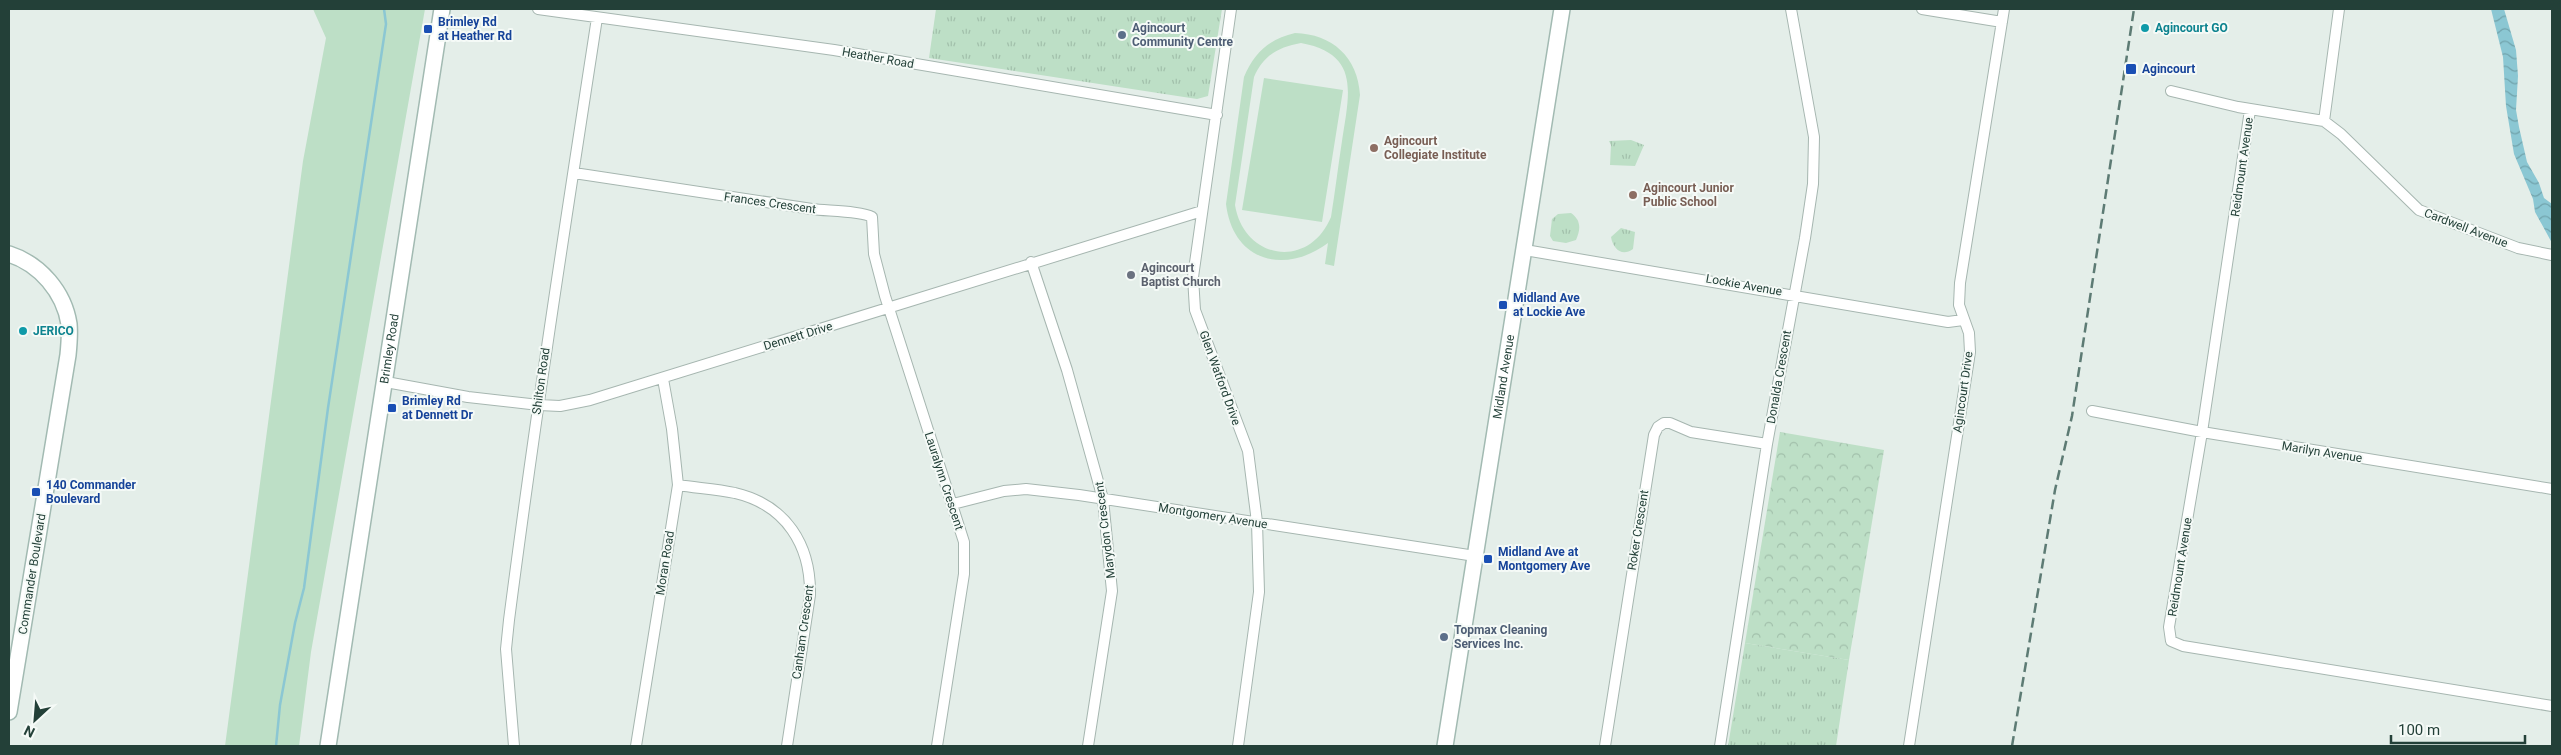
<svg xmlns="http://www.w3.org/2000/svg" width="2561" height="755" viewBox="0 0 2561 755" font-family="Roboto,sans-serif">
	<style>
		.grass { fill: #bddfc6; fill-rule: evenodd }
		.forest { fill: url(#forest-crowns) }
		.park { fill: url(#park-tufts) }
		.water { fill: url(#water-waves) }
		.lines { fill: none; stroke-linecap: round; stroke-linejoin: round }
		.stream { stroke: #8bc7d3; stroke-width: 2.5 }
		.street-casing { stroke: #a6b6b0; stroke-width: 12 }
		.secondary-casing { stroke: #a2bab2; stroke-width: 18 }
		.street { stroke: #fff; stroke-width: 10 }
		.secondary { stroke: #fff; stroke-width: 15 }
		.rail { stroke: #5d7b74; stroke-width: 2.5; stroke-dasharray: 10 5; stroke-linecap: butt }
		.culture-dot { fill: #0f9aa8; stroke: #f5faf7; stroke-width: 2 }
		.transit-dot { fill: #1a4fb4; stroke: #f5faf7; stroke-width: 2 }
		.service-dot { fill: #5c6f8a; stroke: #f5faf7; stroke-width: 2 }
		.education-dot { fill: #8d6e63; stroke: #f5faf7; stroke-width: 2 }
		.worship-dot { fill: #6b7280; stroke: #f5faf7; stroke-width: 2 }
		.labels { text-anchor: middle; dominant-baseline: central; stroke-width: 4; stroke-linejoin: round; paint-order: stroke }
		.transit-label { font-size: 12px; font-weight: bold; fill: #164399; stroke: #f5faf7; text-anchor: start }
		.service-label { font-size: 12px; font-weight: bold; fill: #4e5e75; stroke: #f5faf7; text-anchor: start }
		.culture-label { font-size: 12px; font-weight: bold; fill: #0d838f; stroke: #f5faf7; text-anchor: start }
		.street-label { font-size: 12px; fill: #234038; stroke: #f5faf7 }
		.education-label { font-size: 12px; font-weight: bold; fill: #785e54; stroke: #f5faf7; text-anchor: start }
		.worship-label { font-size: 12px; font-weight: bold; fill: #5b616d; stroke: #f5faf7; text-anchor: start }
	</style>
	<defs>
		<pattern id="forest-crowns" width="20" height="18" patternUnits="userSpaceOnUse" patternTransform="scale(1.25)"><rect width="20" height="18" fill="#bddfc6"/><path d="M2 6a3 3 0 1 1 6 0M12 15a3 3 0 1 1 6 0" fill="none" stroke="#a2c0ab"/></pattern>
		<pattern id="park-tufts" width="24" height="20" patternUnits="userSpaceOnUse" patternTransform="scale(1.25)"><rect width="24" height="20" fill="#bddfc6"/><path d="M3 7l-1-3M5 7V3M7 7l1-3M15 17l-1-3M17 17v-4M19 17l1-3" fill="none" stroke="#a2c0ab"/></pattern>
		<pattern id="water-waves" width="16" height="10" patternUnits="userSpaceOnUse" patternTransform="scale(1.25)"><rect width="16" height="10" fill="#8bc7d3"/><path d="M0 5q4-4 8 0t8 0" fill="none" stroke="#71a3ac"/></pattern>
	</defs>
	<rect width="100%" height="100%" fill="#e4eee9"/>
	<path class="grass" d="M313,9H425L311,652L299,746H225L303,161L326,38Z
		M1295,33C1332,34 1358,57 1360,95L1334,266L1325,264L1328,243C1285,275 1233,262 1226,204L1244,77C1254,53 1269,39 1295,33ZM1301,43C1361,54 1349,94 1342,141C1338,167 1335,192 1331,217C1309,270 1244,260 1235,205L1254,77C1263,56 1278,47 1301,43Z
		M1264,78L1343,90L1322,222L1242,210Z"/>
	<path class="forest" d="M1780,432L1884,450L1849,660L1745,643Z"/>
	<path class="park" d="M936,9H1222L1208,96L1197,99L929,58Z
		M1631,140L1644,145L1635,166L1610,165L1611,145L1609,141Z
		M1571,213C1581,220 1581,229 1576,240L1566,243L1553,241L1550,236L1552,219L1558,214Z
		M1621,228L1635,232L1633,249C1622,257 1613,249 1611,237Z
		M1745,643L1849,660L1836,746H1728Z"/>
	<path class="water" d="M2491,9H2504L2516,50L2518,76L2516,110L2519,127L2527,162L2539,183L2544,198L2552,204V243L2535,212L2533,199L2514,154L2506,106L2503,57Z"/>
	<g class="lines">
		<path class="stream" d="M276,746L280,705L295,623L304,588L328,408L386,24L384,9"/>
		<g class="street-casing">
			<path id="street" d="M538,9L834,50L1217,115
				M1231,9L1193,277L1195,310L1248,451L1257,522L1259,592L1238,746
				M1922,9L2002,22
				M2171,91L2238,107L2324,121
				M2250,110L2202,432L2169,627L2171,641L2183,646L2552,706
				M2324,121L2341,134L2419,210L2518,248L2552,255
				M2324,121L2339,9
				M574,173L812,209C826,211 862,211 872,217L874,254L885,296L964,542V574L937,746
				M1525,250L1948,322L1963,320
				M1031,262L1067,370L1103,499L1112,591L1088,746
				M386,382L468,397L539,405L560,406L590,400L1202,211
				M2092,411L2202,432L2552,489
				M678,485C697,488 716,489 735,493C786,505 811,545 810,595L787,746
				M953,504L1004,491L1026,489L1079,495L1475,556
				M514,746L506,649L509,620C535,419 566,219 597,18
				M636,746L678,485L672,429L663,379
				M1605,746L1654,435L1658,427L1664,423H1670L1691,432L1767,444
				M1720,746L1767,444L1805,238L1813,184L1814,137L1791,9
				M1909,746L1970,352L1969,333L1959,305L1960,283L2004,9"/>
		</g>
		<g class="secondary-casing">
			<g id="secondary">
				<path d="M9,254C40,264 64,292 69,324C70,334 69,345 68,355L9,712"/>
				<path id="s1" d="M328,746L442,9"/>
				<path id="s2" d="M1445,746L1562,9"/>
			</g>
		</g>
		<use href="#street" class="street"/>
		<use href="#secondary" class="secondary"/>
		<path class="rail" d="M2012,746L2055,490L2072,416L2134,9"/>
	</g>
	<g class="culture-dot">
		<circle cx="2145" cy="28" r="5"/>
		<circle cx="23" cy="331" r="5"/>
	</g>
	<g class="transit-dot">
		<rect x="423" y="24" width="10" height="10" rx="2.5"/>
		<rect x="2125" y="63" width="12" height="12" rx="2.5"/>
		<rect x="1498" y="300" width="10" height="10" rx="2.5"/>
		<rect x="387" y="403" width="10" height="10" rx="2.5"/>
		<rect x="31" y="487" width="10" height="10" rx="2.5"/>
		<rect x="1483" y="554" width="10" height="10" rx="2.5"/>
	</g>
	<g class="service-dot">
		<circle cx="1122" cy="35" r="5"/>
		<circle cx="1444" cy="637" r="5"/>
	</g>
	<g class="education-dot">
		<circle cx="1374" cy="148" r="5"/>
		<circle cx="1633" cy="195" r="5"/>
	</g>
	<circle class="worship-dot" cx="1131" cy="275" r="5"/>
	<g class="labels">
		<g class="transit-label">
			<text x="438" y="22">Brimley Rd<tspan x="438" dy="14">at Heather Rd</tspan></text>
			<text x="2142" y="69">Agincourt</text>
			<text x="1513" y="298">Midland Ave<tspan x="1513" dy="14">at Lockie Ave</tspan></text>
			<text x="402" y="401">Brimley Rd<tspan x="402" dy="14">at Dennett Dr</tspan></text>
			<text x="46" y="485">140 Commander<tspan x="46" dy="14">Boulevard</tspan></text>
			<text x="1498" y="552">Midland Ave at<tspan x="1498" dy="14">Montgomery Ave</tspan></text>
		</g>
		<g class="service-label">
			<text x="1132" y="28">Agincourt<tspan x="1132" dy="14">Community Centre</tspan></text>
			<text x="1454" y="630">Topmax Cleaning<tspan x="1454" dy="14">Services Inc.</tspan></text>
		</g>
		<g class="culture-label">
			<text x="2155" y="28">Agincourt GO</text>
			<text x="33" y="331">JERICO</text>
		</g>
		<g class="street-label">
			<text transform="translate(878 58) rotate(10)">Heather Road</text>
			<text transform="translate(2242 167) rotate(-82)">Reidmount Avenue</text>
			<text transform="translate(770 203) rotate(8)">Frances Crescent</text>
			<text transform="translate(2466 228) rotate(21)">Cardwell Avenue</text>
			<text transform="translate(1744 285) rotate(10)">Lockie Avenue</text>
			<text transform="translate(798 336) rotate(-17)">Dennett Drive</text>
			<text stroke="none"><textPath href="#s1" startOffset="402">Brimley Road</textPath></text>
			<text transform="translate(1779 377) rotate(-80)">Donalda Crescent</text>
			<text transform="translate(1220 378) rotate(70)">Glen Watford Drive</text>
			<text stroke="none"><textPath href="#s2" startOffset="374">Midland Avenue</textPath></text>
			<text transform="translate(541 381) rotate(-82)">Shilton Road</text>
			<text transform="translate(1963 392) rotate(-82)">Agincourt Drive</text>
			<text transform="translate(2322 452) rotate(9)">Marilyn Avenue</text>
			<text transform="translate(944 481) rotate(72)">Lauralynn Crescent</text>
			<text transform="translate(1213 516) rotate(9)">Montgomery Avenue</text>
			<text transform="translate(1105 530) rotate(-97)">Marydon Crescent</text>
			<text transform="translate(1638 530) rotate(-81)">Roker Crescent</text>
			<text transform="translate(665 563) rotate(-81)">Moran Road</text>
			<text transform="translate(2180 567) rotate(-81)">Reidmount Avenue</text>
			<text transform="translate(32 574) rotate(-81)">Commander Boulevard</text>
			<text transform="translate(803 632) rotate(-82)">Canham Crescent</text>
		</g>
		<g class="education-label">
			<text x="1384" y="141">Agincourt<tspan x="1384" dy="14">Collegiate Institute</tspan></text>
			<text x="1643" y="188">Agincourt Junior<tspan x="1643" dy="14">Public School</tspan></text>
		</g>
		<g class="worship-label">
			<text x="1141" y="268">Agincourt<tspan x="1141" dy="14">Baptist Church</tspan></text>
		</g>
	</g>
	<rect width="2561" height="755" fill="none" stroke="#234038" stroke-width="20"/>
	<g transform="translate(35 720) rotate(206)" stroke="#f5faf7" stroke-width="4" paint-order="stroke">
	<path d="M0-4L9 19L0 12L-9 19Z" fill="#234038"/>
	<text y="-8" font-size="14" font-weight="bold" text-anchor="middle" fill="#234038">N</text>
	</g>
	<path d="M2391 735v8h134v-8" fill="none" stroke="#234038" stroke-width="2.5"/>
	<text x="2398" y="735" font-size="15" fill="#234038" stroke="#f5faf7" stroke-width="4" paint-order="stroke">100 m</text>
</svg>
